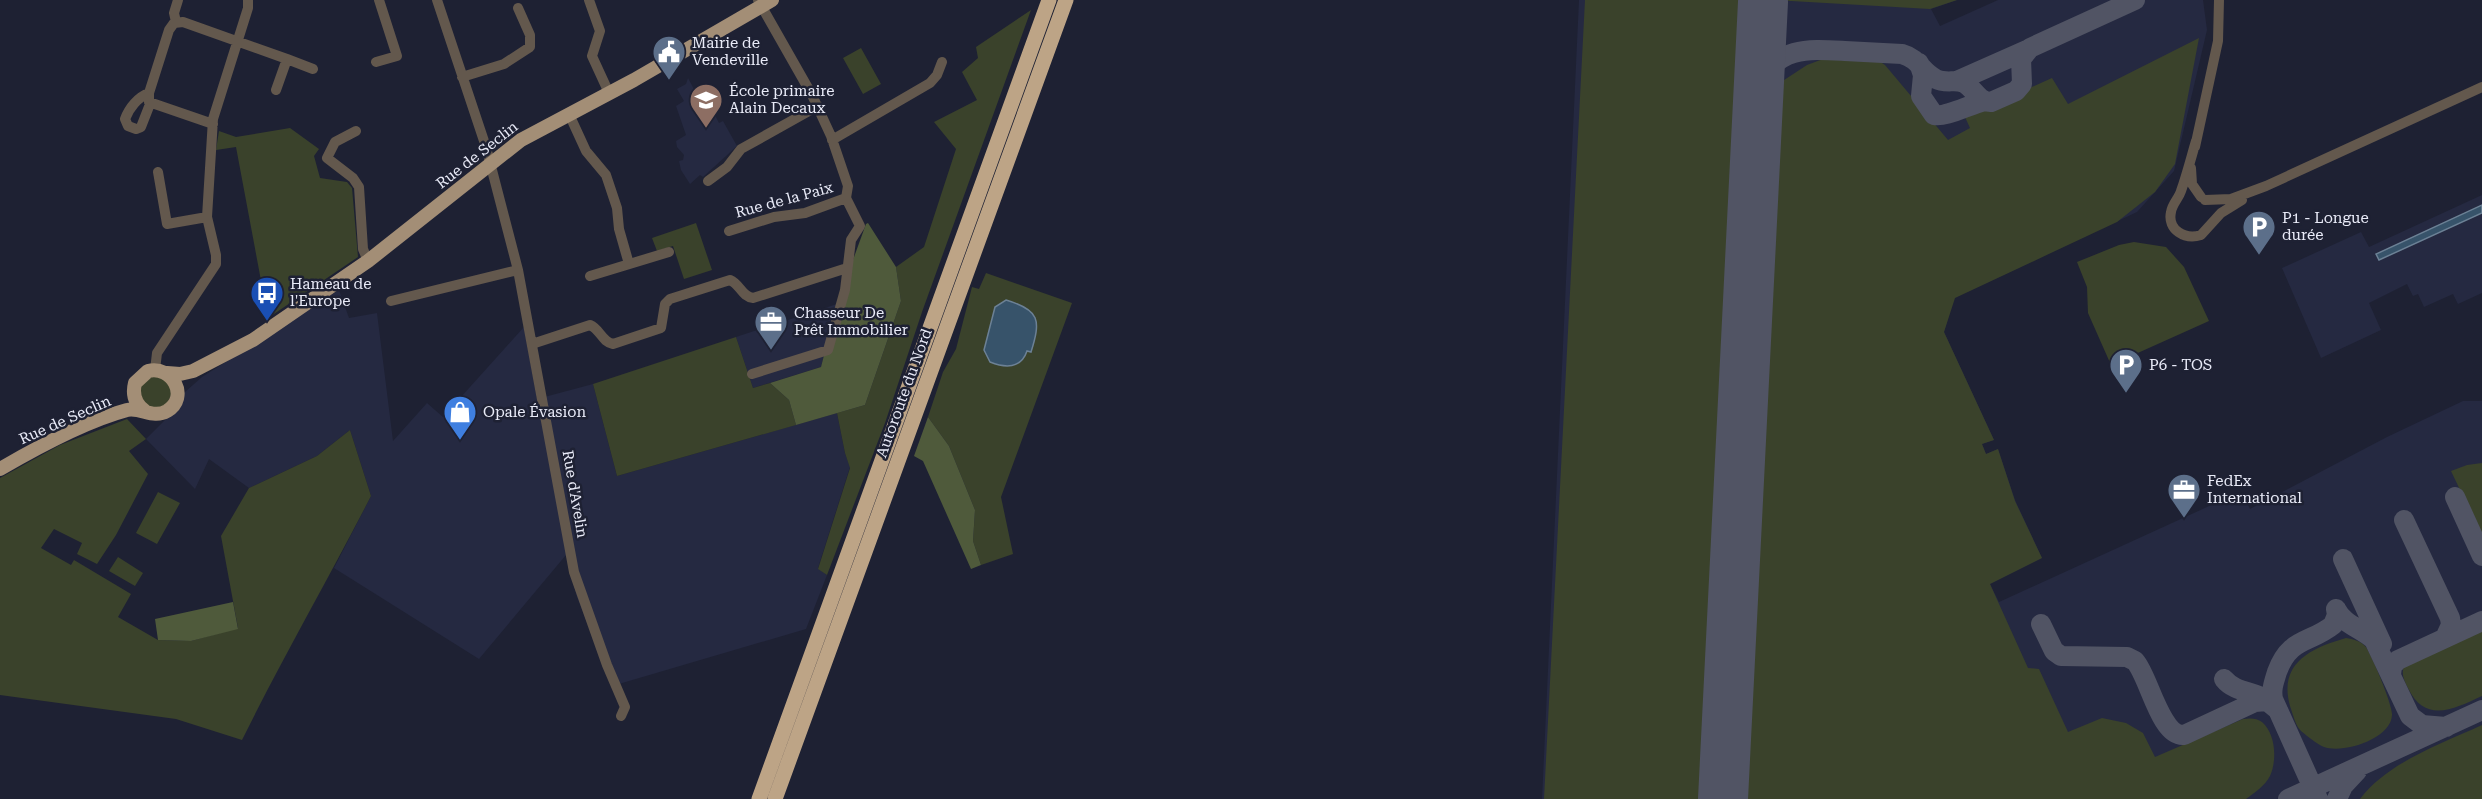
<svg xmlns="http://www.w3.org/2000/svg" width="2482" height="799" viewBox="0 0 2482 799" font-family="'Roboto Serif',serif">
	<style>
		.built { fill: #252941 }
		.green { fill: #3a422b }
		.forest { fill: #4f5a3b }
		.water { fill: #37536a; stroke: #6c8195; stroke-width: 1.5 }
		.lines { fill: none; stroke-linecap: round; stroke-linejoin: round }
		.taxiway { stroke: #515464; stroke-width: 20 }
		.runway { stroke: #515464; stroke-width: 50 }
		.minor { stroke: #63584d; stroke-width: 10 }
		.major { stroke: #a38e76; stroke-width: 14 }
		.highway { stroke: #bda486; stroke-width: 15 }
		.labels { text-anchor: middle; dominant-baseline: central; stroke-width: 5; stroke-linejoin: round; paint-order: stroke }
		.poi-label { font-size: 15px; fill: #e9ebf8; stroke: #1e2133; text-anchor: start }
		.street-label { font-size: 15px; fill: #e9ebf8; stroke: #1e2133 }
	</style>
	<rect width="100%" height="100%" fill="#1e2133"/>
	<path class="built" d="M1579,0H1957L1931,9L1940,26L1998,0H2203L2207,30L2174,171L2137,212L1954,298L1944,332L1994,440L1982,444L1986,454L1998,449L2015,500L2042,558L1990,584L1999,602L2218,502L2243,494L2250,509L2387,437L2463,401H2482V799H1542Z
		M688,78L704,108L714,113L719,123L723,121L737,146L703,177L700,175L690,184L681,170L679,161L683,160L684,155L677,147L676,141L686,135L676,106L684,101L677,89L686,84Z
		M2482,195V293L2458,304L2453,294L2424,307L2418,294L2413,296L2407,284L2369,303L2381,330L2321,358L2282,268L2361,232L2369,247Z
		M339,290L349,318L377,313L393,441L427,403L443,417L524,327L537,399L593,384L617,476L837,413L845,453L850,467L818,568L827,575L806,629L612,686L577,597L566,555L479,659L334,568L371,496L350,430L317,456L249,488L209,459L195,489L146,439L179,406L185,392L202,377Z
		M837,304L821,367L753,388L736,337Z"/>
	<path class="green" d="M1585,0H1746L1706,799H1544Z
		M1773,0H1957L1930,9Z
		M1031,10L922,312L885,423L827,575L818,569L850,468L845,453L837,413L865,405L901,301L896,267L924,247L956,149L934,122L977,100L962,72L978,58L976,47Z
		M2199,38L2175,164L2155,192L2117,222L1955,298L1944,332L1994,440L1982,444L1986,454L1998,449L2015,501L2042,558L1990,584L2028,668L2039,669L2068,732L2102,718L2126,723L2143,733L2155,757L2243,719C2250,718 2257,718 2262,722C2276,734 2277,761 2270,776C2265,786 2254,793 2246,799H1739L1775,86L1807,65L1823,59L1879,61L1885,65L1948,140L1970,128L1965,117L2052,78L2068,104Z
		M861,48L881,84L863,94L843,58Z
		M290,128L319,149L314,156L320,178L347,182L352,188L358,257L268,318L236,147L216,150L219,131L236,137Z
		M696,223L712,270L684,279L673,246L657,251L652,238Z
		M2134,242L2166,247L2184,267L2209,321L2111,365L2088,313L2087,287L2077,262L2119,245Z
		M986,273L1072,303L1001,497L1013,554L981,565L973,541L975,510L949,446L928,417L943,372L956,349L972,287L979,289Z
		M736,337L753,388L770,383L789,400L796,425L617,476L593,384Z
		M154,374H160L173,391L167,404L157,409L143,404L139,385Z
		M127,419L146,439L129,451L148,474L116,535L97,564L77,554L82,543L54,529L41,548L71,565L74,560L131,594L118,617L158,640L191,641L238,628L221,536L249,488L317,456L350,430L371,496C329,578 283,657 242,740L176,719L0,695V478L60,445Z
		M2482,463V536L2451,471L2467,465Z
		M158,492L180,503L157,544L136,533Z
		M118,557L143,573L135,586L109,571Z
		M2482,629V696C2454,709 2425,724 2408,688C2404,680 2401,674 2404,666Z
		M2346,638C2353,639 2361,641 2366,647C2372,656 2393,706 2392,715C2391,739 2343,754 2324,747C2317,744 2307,736 2301,731C2295,725 2293,714 2290,706C2278,663 2311,648 2346,638Z
		M2482,725V799H2360C2388,762 2441,744 2482,725Z"/>
	<path class="forest" d="M868,223L896,267L901,301L865,405L796,425L789,400L770,383L821,367L837,304L866,224Z
		M928,417L949,446L975,510L973,541L981,565L971,569L923,461L914,456Z
		M233,602L238,629L191,641L158,640L155,619Z"/>
	<path class="water" d="M2482,205V213L2379,260L2376,254Z
		M1006,300C1040,310 1041,320 1031,352L1027,351C1021,369 1005,368 990,362L984,350L995,307Z"/>
	<g class="lines">
		<path class="taxiway" d="M1919,63L1923,75L1921,96L1934,115C1946,118 1972,103 1986,101
			M1957,81L2027,50
			M1759,84C1778,46 1809,49 1845,51C1864,52 1883,53 1902,54C1920,59 1921,72 1936,79C1945,84 1956,79 1964,83C1975,89 1977,101 1991,102L2016,91L2022,84L2021,59L2030,48L2135,0
			M2455,497L2482,556
			M2404,520L2450,618L2451,625L2445,638
			M2343,559L2382,644
			M2336,609C2344,625 2361,628 2374,640L2410,716L2422,725L2446,727
			M2041,624L2054,651L2061,656L2127,657L2135,661C2149,676 2160,737 2184,735L2255,702L2267,701L2278,710
			M2391,675L2392,666L2398,660L2482,621
			M2224,679C2235,693 2256,691 2269,701
			M2288,799L2482,710
			M2318,799L2273,699C2271,689 2274,682 2277,672C2290,637 2309,644 2333,625L2337,615L2336,609
			M2337,799L2343,786L2357,771"/>
		<path class="runway" d="M1723,799L1763,2"/>
		<path class="minor" d="M437,0L486,147L518,270L574,572L607,665L625,707L621,716
			M589,0L600,31L592,56L609,93
			M758,0L812,95L831,136L848,186L846,198
			M176,22L174,13L178,0
			M287,59L313,69
			M376,62L397,56L379,0
			M462,77L504,64L530,47V35L518,8
			M149,93C138,97 129,108 125,119L128,126L136,129L141,127L150,104
			M569,114L586,151L606,175L617,208L619,229L629,264
			M213,124L149,102V93L169,30L174,23L183,22L287,59L276,90
			M356,131L335,142L327,158L353,178L359,187L363,249L368,261
			M832,140L930,83L937,75L942,62
			M2196,141C2191,158 2187,174 2181,191C2179,198 2172,204 2171,212C2167,230 2185,240 2201,235L2221,213L2242,200
			M2195,147L2218,41L2219,0
			M2191,168L2192,184L2201,197
			M158,172L167,224L207,217
			M708,181L727,167L741,149L818,106
			M2205,200L2231,199L2266,186L2482,87
			M729,231L774,217L805,213L846,198
			M590,276L669,252
			M391,301L518,270
			M532,344L590,325C600,329 602,342 613,344L661,328L665,304L670,299L730,280C740,284 742,297 753,298L847,268
			M155,370L157,353L216,264V255L207,217L213,119L248,8V0
			M752,374L828,350L845,290L851,240L860,226L846,198"/>
		<path class="major" d="M167,373L180,374L193,371L253,340L368,261L521,140L634,80L772,0
			M0,469C36,448 86,421 127,410C141,407 153,419 167,411C190,397 172,365 148,371L135,383C132,395 135,404 145,411"/>
		<path class="highway" d="M759,799L1049,0
			M775,799L1066,0"/>
	</g>
	<defs>
		<g id="civic-pin" transform="scale(1.725)"><path d="M0 17L-7.5 6A9.5 9.5 0 1 1 7.5 6Z" fill="#5c6f8a" stroke="#1e2133"/><path d="M-.6-6.5H3V-4.5H.6V-3L4-1V1h2V6H-6V1h2V-1L-.6-3ZM-1.2 2.5V6h2.4V2.5Z" fill="#fff"/></g>
		<g id="school-pin" transform="scale(1.725)"><path d="M0 17L-7.5 6A9.5 9.5 0 1 1 7.5 6Z" fill="#8d6e63" stroke="#1e2133"/><path d="M0-5L7-2L0 1L-7-2ZM-4 1L0 2.5L4 1V4Q0 6-4 4Z" fill="#fff"/></g>
		<g id="parking-pin" transform="scale(1.725)"><path d="M0 17L-7.5 6A9.5 9.5 0 1 1 7.5 6Z" fill="#5c6f8a" stroke="#1e2133"/><path d="M-3.5-5.5H1a3.5 3.5 0 0 1 0 7H-1V5.5H-3.5ZM-1-3.4V-.6H.8a1.4 1.4 0 0 0 0-2.8Z" fill="#fff"/></g>
		<g id="bus-pin" transform="scale(1.725)"><path d="M0 17L-7.5 6A9.5 9.5 0 1 1 7.5 6Z" fill="#1a4fb4" stroke="#1e2133"/><path d="M-5-6H5V4H4V6H2V4H-2V6H-4V4H-5ZM-3.5-4V0h7V-4ZM-3.5 1.2v1.5H-2V1.2ZM2 1.2v1.5H3.5V1.2Z" fill="#fff"/></g>
		<g id="office-pin" transform="scale(1.725)"><path d="M0 17L-7.5 6A9.5 9.5 0 1 1 7.5 6Z" fill="#5c6f8a" stroke="#1e2133"/><path d="M-6-3h4V-5.5h4V-3h4V5H-6ZM-1-4.5V-3h2v-1.5ZM-6 0V1H6V0Z" fill="#fff"/></g>
		<g id="shop-pin" transform="scale(1.725)"><path d="M0 17L-7.5 6A9.5 9.5 0 1 1 7.5 6Z" fill="#3f7fe0" stroke="#1e2133"/><path d="M-5-2.5h2.3a2.7 3.5 0 0 1 5.4 0H5L5.5 6h-11ZM-1.5-2.5h3a1.5 2.3 0 0 0-3 0Z" fill="#fff"/></g>
	</defs>
	<g fill-rule="evenodd">
		<use href="#civic-pin" x="669" y="52"/>
		<use href="#school-pin" x="706" y="100"/>
		<use href="#parking-pin" x="2259" y="227"/>
		<use href="#bus-pin" x="267" y="293"/>
		<use href="#office-pin" x="771" y="322"/>
		<use href="#parking-pin" x="2126" y="365"/>
		<use href="#shop-pin" x="460" y="412"/>
		<use href="#office-pin" x="2184" y="490"/>
	</g>
	<g class="labels">
		<g class="poi-label">
			<text x="692" y="43">Mairie de<tspan x="692" dy="17">Vendeville</tspan></text>
			<text x="729" y="91">École primaire<tspan x="729" dy="17">Alain Decaux</tspan></text>
			<text x="2282" y="218">P1 - Longue<tspan x="2282" dy="17">durée</tspan></text>
			<text x="290" y="284">Hameau de<tspan x="290" dy="17">l'Europe</tspan></text>
			<text x="794" y="313">Chasseur De<tspan x="794" dy="17">Prêt Immobilier</tspan></text>
			<text x="2149" y="365">P6 - TOS</text>
			<text x="483" y="412">Opale Évasion</text>
			<text x="2207" y="481">FedEx<tspan x="2207" dy="17">International</tspan></text>
		</g>
		<g class="street-label">
			<text transform="translate(477 155) rotate(-38)">Rue de Seclin</text>
			<text transform="translate(784 200) rotate(-15)">Rue de la Paix</text>
			<text transform="translate(904 393) rotate(-70)">Autoroute du Nord</text>
			<text transform="translate(65 420) rotate(-24)">Rue de Seclin</text>
			<text transform="translate(575 494) rotate(80)">Rue d'Avelin</text>
		</g>
	</g>
</svg>
